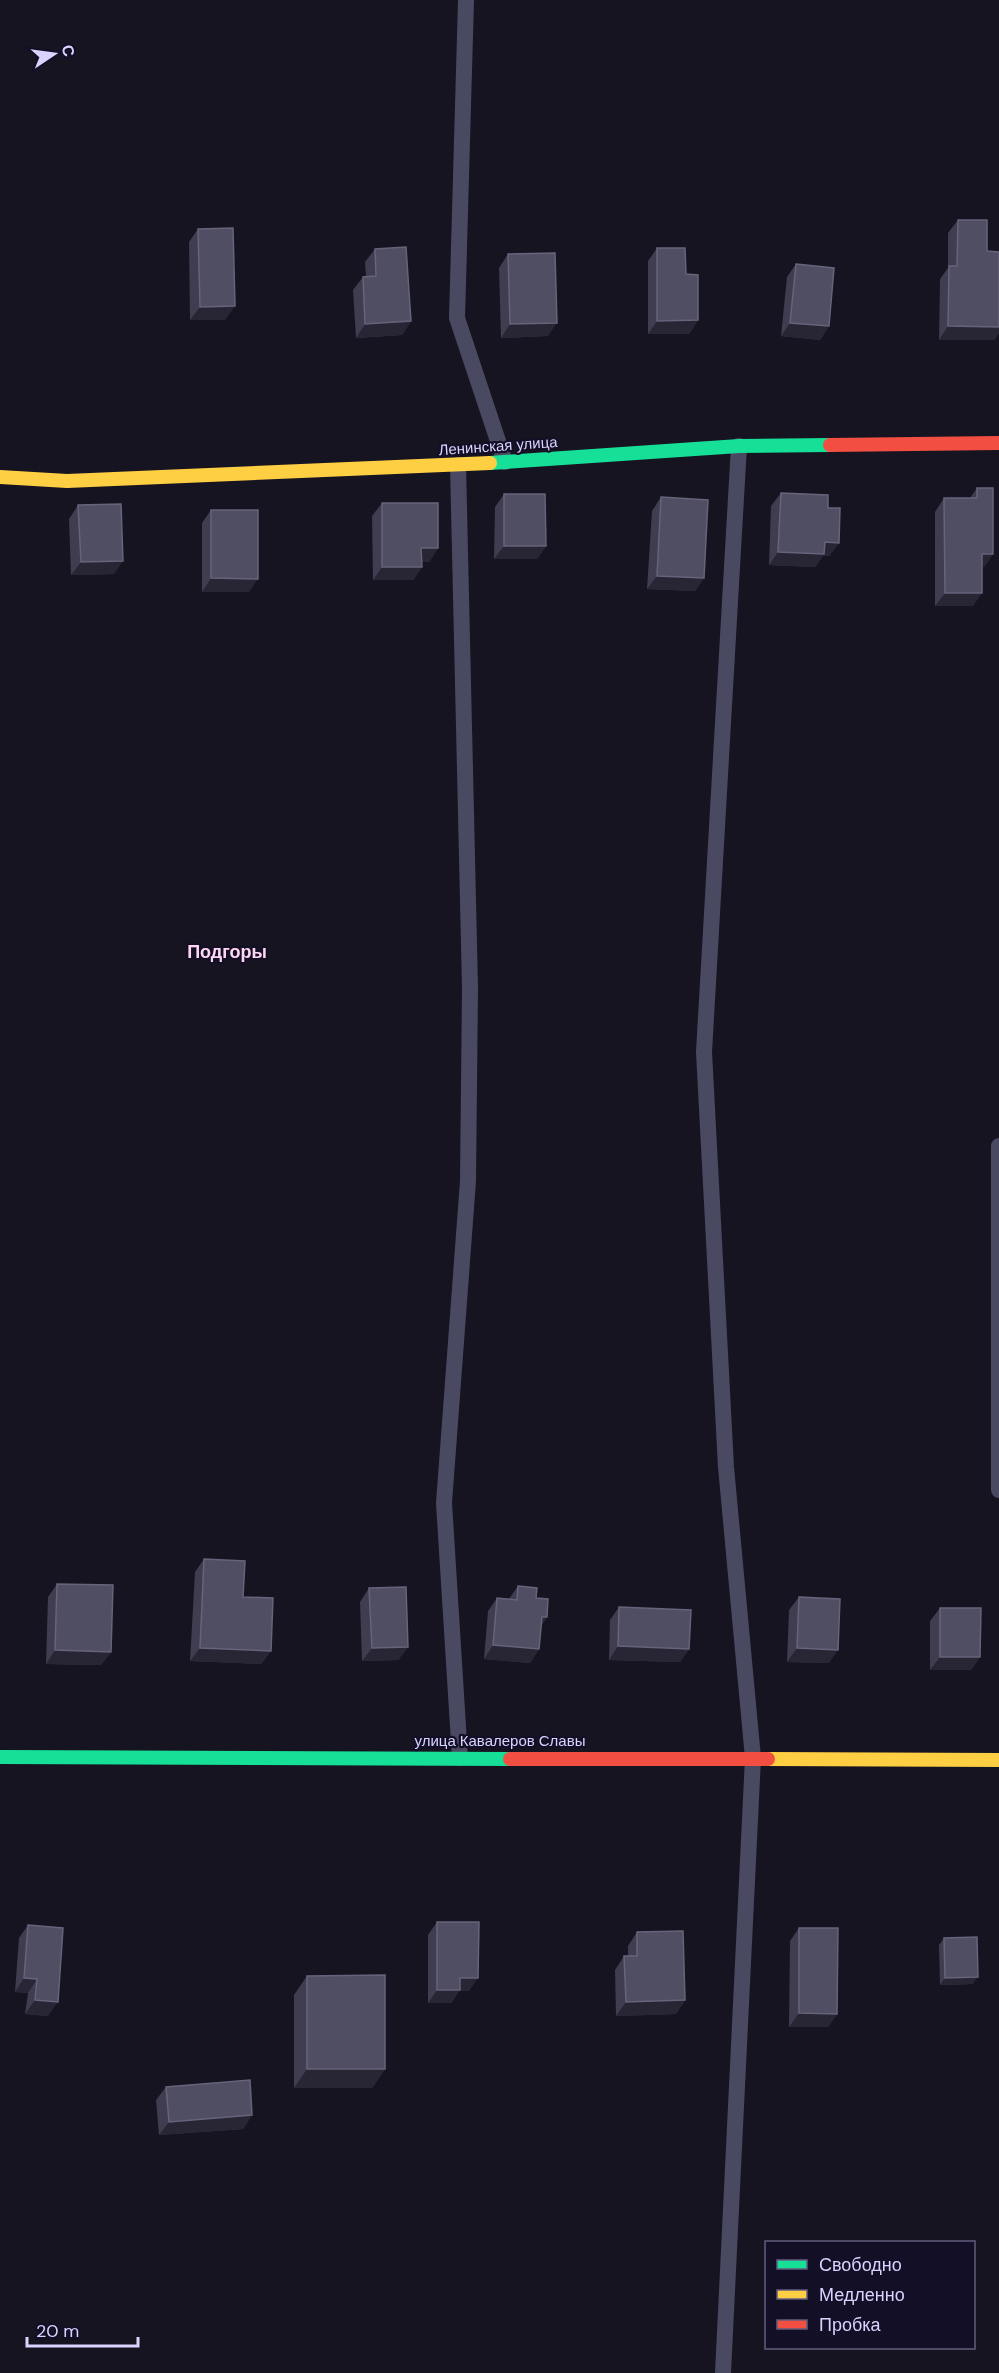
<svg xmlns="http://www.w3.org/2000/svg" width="999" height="2373" viewBox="0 0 999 2373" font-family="'DM Sans',sans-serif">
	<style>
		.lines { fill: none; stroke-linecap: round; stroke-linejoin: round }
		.lane { stroke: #4a4962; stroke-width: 16 }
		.fast { stroke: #16e098; stroke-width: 14 }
		.slow { stroke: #ffcf43; stroke-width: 14 }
		.jam { stroke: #f24e42; stroke-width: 14 }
		.wall { fill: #403d50 }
		.shaded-wall { fill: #282635 }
		.building { fill: #504e63; stroke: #66637b; stroke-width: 1.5 }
		.labels { text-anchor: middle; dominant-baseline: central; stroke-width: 4.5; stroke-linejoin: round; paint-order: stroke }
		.street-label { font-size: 15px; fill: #d9d4ff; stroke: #130f26 }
		.quarter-label { font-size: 18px; font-weight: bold; fill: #ffd6f0; stroke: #130f26 }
	</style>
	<rect width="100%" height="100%" fill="#161421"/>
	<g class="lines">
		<path class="lane" d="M466,0L457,318L505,462
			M458,465L470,988L468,1181L444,1503L460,1758
			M999,1146V1490
			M723,2373L753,1758L726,1467L704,1052L739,446"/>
		<path class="fast" d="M490,463L739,446L830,445
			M0,1757L510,1759"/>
		<path class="slow" d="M0,477L67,481L490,463
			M768,1759L999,1760"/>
		<path class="jam" d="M830,445L999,443
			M510,1759H768"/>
	</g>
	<path class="wall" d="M958,220L987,251L999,252V333L994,340H939L940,279L948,268V233Z
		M198,229L225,320H190L189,242Z
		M657,248L686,274L698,320L689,334H648V261Z
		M375,249L411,321L402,335L356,338L353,290L363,277H366L365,262Z
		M508,254L548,336L501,338L499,268Z
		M796,264L829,326L820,340L781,336L787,277Z
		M977,488L993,554L984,567H982L973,606H935V512L944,498H970Z
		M781,493L828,508L839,543L829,556H823L815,567L769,565L771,506Z
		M504,494L546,546L537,559H494L495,507Z
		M661,497L704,578L695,591L647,589L652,511Z
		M382,503L438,548L429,562H422V567L413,580H373L372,516Z
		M78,505L114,574L71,575L69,519Z
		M211,510L249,592H202V523Z
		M204,1559L243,1597L271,1651L261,1664L190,1661L195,1572Z
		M57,1584L111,1652L101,1665L46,1664L48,1597Z
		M518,1586L536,1598L547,1617L541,1626L539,1649L530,1663L484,1659L488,1611L497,1598L509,1599Z
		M369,1588L408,1647L398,1660L362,1661L360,1602Z
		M799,1597L829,1663L787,1662L789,1610Z
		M619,1607L689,1649L680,1662L609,1660L610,1620Z
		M940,1608L980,1657L971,1670H930V1621Z
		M437,1922L469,1991H459L451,2003H428V1935Z
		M28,1925L48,2016L25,2014L28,1993L15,1992L19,1938Z
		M799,1928L837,2014L828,2027H789L790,1941Z
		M637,1932L685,2000L676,2014L616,2016L615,1970L624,1956H628V1946Z
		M944,1938L973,1984L940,1985L939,1945Z
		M307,1976L385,2069L372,2088H294V1995Z
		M166,2087L252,2115L243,2129L159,2135L156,2100Z"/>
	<path class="shaded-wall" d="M235,306L225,320H190L200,307Z
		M698,320L689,334H648L657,321Z
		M411,321L402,335L356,338L365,324Z
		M557,323L548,336L501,338L510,324Z
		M790,323L829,326L820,340L781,336Z
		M948,326L999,327V333L994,340H939Z
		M825,542L839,543L829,556H823L815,567L769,565L778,552Z
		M504,546H546L537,559H494Z
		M421,548H438L429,562H412Z
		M982,554H993L984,567H973Z
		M123,561L114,574L71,575L81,562Z
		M382,567H422L413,580H373Z
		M657,576L704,578L695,591L647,589Z
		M211,578L258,579L249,592H202Z
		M945,593H982L973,606H935Z
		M542,1617H547L538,1630Z
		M493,1645L539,1649L530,1663L484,1659Z
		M618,1646L689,1649L680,1662L609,1660Z
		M408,1647L398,1660L362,1661L372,1648Z
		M200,1648L271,1651L261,1664L190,1661Z
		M797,1648L838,1650L829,1663L787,1662Z
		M55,1650L111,1652L101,1665L46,1664Z
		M940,1657H980L971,1670H930Z
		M978,1977L973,1984L940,1985L945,1978Z
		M24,1978L37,1979L28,1993L15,1992Z
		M460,1978H478L469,1991H459L451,2003H428L437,1990Z
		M35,2000L58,2002L48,2016L25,2014Z
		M685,2000L676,2014L616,2016L626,2002Z
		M799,2013L837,2014L828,2027H789Z
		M307,2069H385L372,2088H294Z
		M252,2115L243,2129L159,2135L169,2122Z"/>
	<path class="building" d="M958,220H987V251L999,252V327L948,326L949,266H957Z
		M233,228L235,306L200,307L198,229Z
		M406,247L411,321L365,324L363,277L376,276L375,249Z
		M657,248H685L686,274L698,275V320L657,321Z
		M555,253L557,323L510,324L508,254Z
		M796,264L834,268L829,326L790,323Z
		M977,488H993V554H982V593H945L944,498H977Z
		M781,493L828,495V508H840L839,543L825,542L824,554L778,552Z
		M504,494H545L546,546H504Z
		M661,497L708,500L704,578L657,576Z
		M382,503H438V548H421L422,567H382Z
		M121,504L123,561L81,562L78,505Z
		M211,510H258V579L211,578Z
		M204,1559L245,1561L243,1597L273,1598L271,1651L200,1648Z
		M57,1584L113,1585L111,1652L55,1650Z
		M518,1586L537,1588L536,1598L548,1599L547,1617H542L539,1649L493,1645L497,1598L517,1600Z
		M406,1587L408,1647L372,1648L369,1588Z
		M799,1597L840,1599L838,1650L797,1648Z
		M619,1607L691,1610L689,1649L618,1646Z
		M940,1608H981L980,1657H940Z
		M437,1922H479L478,1978H460V1990H437Z
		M28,1925L63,1928L58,2002L35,2000L37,1979L24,1978Z
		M799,1928H838L837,2014L799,2013Z
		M683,1931L685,2000L626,2002L624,1956H637V1932Z
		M977,1937L978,1977L945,1978L944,1938Z
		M385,1975V2069H307V1976Z
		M250,2080L252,2115L169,2122L166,2087Z"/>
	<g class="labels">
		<g class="street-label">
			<text transform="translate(498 446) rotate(-4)">Ленинская улица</text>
			<text x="500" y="1741">улица Кавалеров Славы</text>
		</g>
		<g class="quarter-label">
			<text x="227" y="952">Подгоры</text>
		</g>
	</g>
	<rect x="765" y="2241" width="210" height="108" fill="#130f26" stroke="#625e7d" stroke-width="1.5"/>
	<rect x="777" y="2260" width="30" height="9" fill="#16e098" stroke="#625e7d" stroke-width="1.5"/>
	<text x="819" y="2271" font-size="18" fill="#d9d4ff">Свободно</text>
	<rect x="777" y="2290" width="30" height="9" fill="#ffcf43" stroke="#625e7d" stroke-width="1.5"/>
	<text x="819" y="2301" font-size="18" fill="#d9d4ff">Медленно</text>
	<rect x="777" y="2320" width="30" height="9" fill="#f24e42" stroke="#625e7d" stroke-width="1.5"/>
	<text x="819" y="2331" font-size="18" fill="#d9d4ff">Пробка</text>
	<g transform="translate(54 54) rotate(77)" stroke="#130f26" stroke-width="4.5" paint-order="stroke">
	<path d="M0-4.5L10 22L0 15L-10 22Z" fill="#d9d4ff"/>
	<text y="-9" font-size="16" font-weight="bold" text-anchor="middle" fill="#d9d4ff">С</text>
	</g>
	<path d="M27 2337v9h111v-9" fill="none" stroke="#d9d4ff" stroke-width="3"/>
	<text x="36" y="2337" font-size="18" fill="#d9d4ff" stroke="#130f26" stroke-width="4.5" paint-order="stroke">20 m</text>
</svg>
